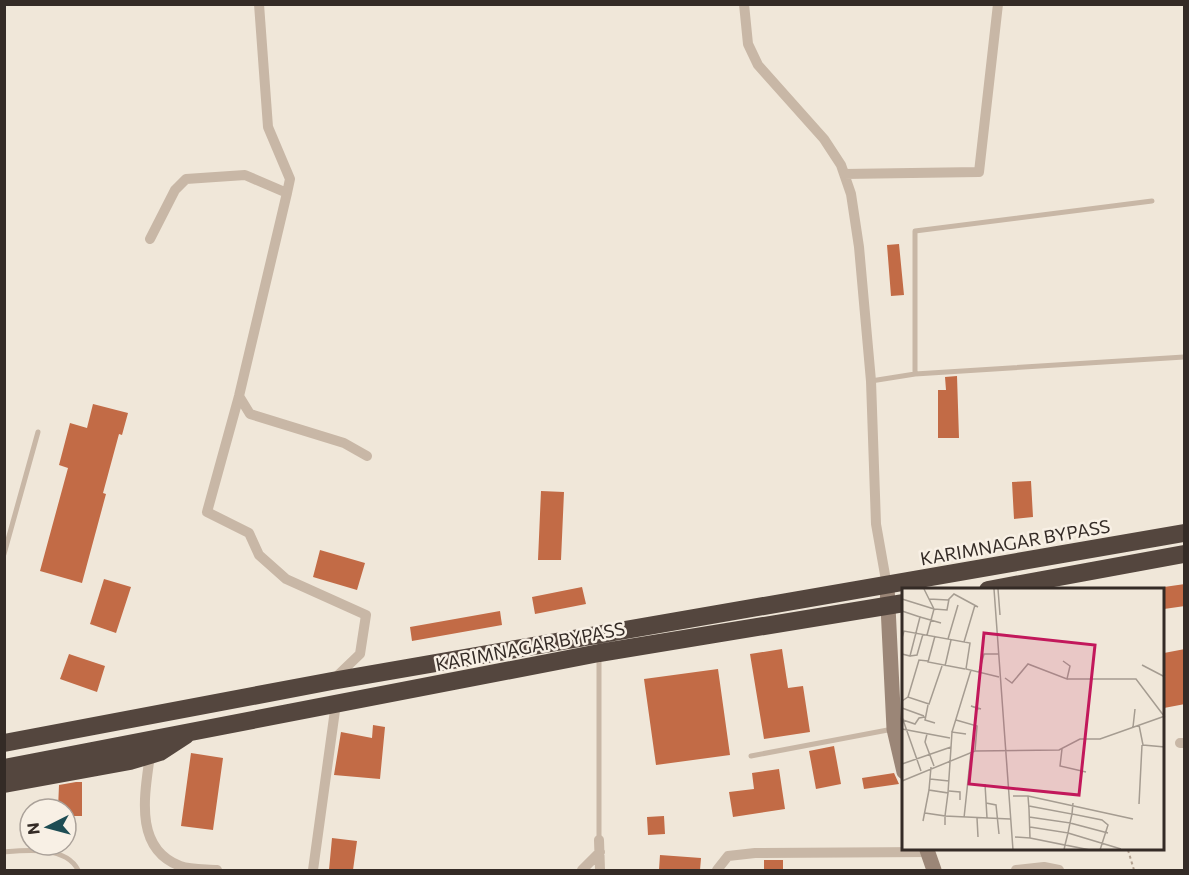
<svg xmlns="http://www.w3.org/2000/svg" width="1189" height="875" viewBox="0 0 1189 875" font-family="Commissioner,sans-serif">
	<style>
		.building { fill: #c26b46 }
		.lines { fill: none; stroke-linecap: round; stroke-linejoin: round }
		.path { stroke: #b3a190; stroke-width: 2; stroke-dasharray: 3 3; stroke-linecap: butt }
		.lane { stroke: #c8b7a6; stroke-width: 5 }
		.street { stroke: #c8b7a6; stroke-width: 10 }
		.secondary { stroke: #9b8677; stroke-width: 15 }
		.highway { stroke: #54463e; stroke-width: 18 }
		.labels { text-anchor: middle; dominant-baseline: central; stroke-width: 5; stroke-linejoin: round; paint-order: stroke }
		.street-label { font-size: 18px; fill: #342b26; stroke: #f8f0e5 }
		.inset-road { fill: none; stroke: #a59c91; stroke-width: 1.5 }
		.view { fill: #c2185b; fill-opacity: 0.15; stroke: #c2185b; stroke-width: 3 }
		.inset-edge { fill: none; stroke: #342b26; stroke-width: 3 }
	</style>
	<rect width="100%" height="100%" fill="#f0e7d9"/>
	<path class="building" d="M899,244L904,295L891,296L887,245Z
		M957,376L959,438H938V390H946L945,377Z
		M93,404L128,413L122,435L119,434L103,493L106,494L82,583L40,571L68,468L59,465L70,423L87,428Z
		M1031,481L1033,517L1014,519L1012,482Z
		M541,491L564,492L561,560H538Z
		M320,550L365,563L357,590L313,577Z
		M104,579L131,587L116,633L90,624Z
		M1185,584V606L1164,609V587Z
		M582,587L586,604L535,614L532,597Z
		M500,611L502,625L412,641L410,627Z
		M782,649L788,688L803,686L810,732L764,739L750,654Z
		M1185,649V704L1164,708V653Z
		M69,654L105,666L97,692L60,679Z
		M718,669L730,755L656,765L644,679Z
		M373,725L385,727L380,779L334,775L341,732L372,738Z
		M834,746L841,784L816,789L809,751Z
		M191,753L223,758L213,830L181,826Z
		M779,769L785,809L733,817L729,792L754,789L752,773Z
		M894,773L899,784L864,789L862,778Z
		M76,782H82V816H66V809H58L59,785Z
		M664,816L665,834L648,835L647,817Z
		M332,838L357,841L353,870H329Z
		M660,855L701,858L700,870H659Z
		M764,860H783V870H764Z"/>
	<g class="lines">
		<path class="path" d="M1128,850L1134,870"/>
		<path class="lane" d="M915,374L1184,357
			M871,381L915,374V231L1152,201
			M4,554L38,432
			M751,756L893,729
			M599,840V655
			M4,852C27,850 66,846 78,870"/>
		<path class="street" d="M259,4L268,127L290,179L287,193
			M744,4L748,44L758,65L824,139L841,165L851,194L859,247L871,381L876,524L887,586
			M844,174L979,172L998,4
			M150,239L175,190L186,179L245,175L287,193L239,396L207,512L249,533L259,555L286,579L366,615L360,654L335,678
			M239,396L250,414L344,443L367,456
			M1180,743H1184
			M150,755C145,793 133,848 180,866C191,870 205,869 217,870
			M599,840L600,870
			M313,870L336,703
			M582,870L600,852
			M717,870L728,856L755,853L928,852
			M1016,870L1044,867L1059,870"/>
		<path class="secondary" d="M887,586L894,729L904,772
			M927,850L934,870"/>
		<path class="highway" d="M988,590L1184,554
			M4,743L332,681L1184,533
			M4,768L599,653L904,603
			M4,784L130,761L160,752L186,735"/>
	</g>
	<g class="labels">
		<g class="street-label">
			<text transform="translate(1015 542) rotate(-10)">KARIMNAGAR BYPASS</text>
			<text transform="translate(530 646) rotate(-11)">KARIMNAGAR BYPASS</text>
		</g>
	</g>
	<g transform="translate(902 588)">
		<rect width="262" height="262" fill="#f0e7d9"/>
		<path class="inset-road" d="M92,1L111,262M96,1L98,27M0,11L32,21L22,1M27,11L46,12L52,6L76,19M0,23L18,29L8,68L0,66M18,29L39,35M25,47L32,21L45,22L47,11M33,48L26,74L63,81M0,50L2,43L68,55L64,81L97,89M46,51L56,17M62,54L73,17M8,68L15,67L21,46M240,77L263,89M43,78L49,52M77,84L82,66H96M103,90L110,95L126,76L165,91L168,78L161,73M165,91H234L262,128M6,109L17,72L26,73M0,113L6,109L27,116L40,78M26,117L23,132L33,135M0,120L22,128M77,121L69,118L79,121M0,129L19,183M1,132L13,136L17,130L23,129M54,132L75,138L73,163M237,137L241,157L263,159M231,139L233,121M0,141L48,150M50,144L69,82M25,146L23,154L32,178M160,161L158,178L184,184M0,176L49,159M29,179L27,202L46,205L43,228L108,231M28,191L47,193M0,193L73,163L157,162L178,151H198L263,128M83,196L85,230M47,203L58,204V212M46,205L50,144L64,146M111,208H126L127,221L128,250L113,249M126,208L231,231M84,215L94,217L97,246M171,215L170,226L200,232L206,237L198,262M237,216L240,157M127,218L170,226L168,235L127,229M23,225L43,228V237M62,230L69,164M75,230L76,249M21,233L27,202M128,239L166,245L168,235L206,245M128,250L163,257L166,245L219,261M162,262L163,257L188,262"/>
		<path class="view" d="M82,45L193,57L177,207L67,196Z"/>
		<rect width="262" height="262" class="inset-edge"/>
	</g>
	<rect width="1189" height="875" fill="none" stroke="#342b26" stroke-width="12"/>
	<g transform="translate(48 827) rotate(264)"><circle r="28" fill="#f8f0e5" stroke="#aaa199" stroke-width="1.5"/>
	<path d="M0-4.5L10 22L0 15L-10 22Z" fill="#1e4d54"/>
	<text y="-9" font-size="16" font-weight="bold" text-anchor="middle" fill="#342b26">N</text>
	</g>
</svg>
